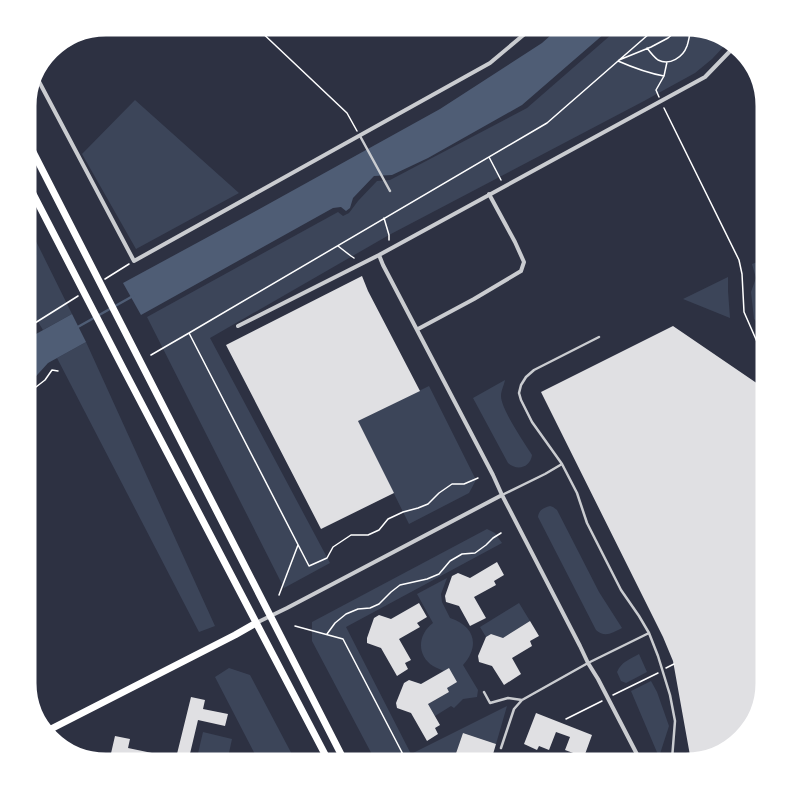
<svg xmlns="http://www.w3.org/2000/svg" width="792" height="789" viewBox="0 0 792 789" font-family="'Titillium Web',sans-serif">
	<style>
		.green { fill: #3c4559 }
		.water { fill: #4f5d75 }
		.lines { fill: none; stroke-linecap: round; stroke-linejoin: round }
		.stream { stroke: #4f5d75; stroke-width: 2.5 }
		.building { fill: #e0e0e3 }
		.path { stroke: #fff; stroke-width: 1.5 }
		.service { stroke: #caccd0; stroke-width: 2.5 }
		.minor { stroke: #caccd0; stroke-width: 4 }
		.secondary { stroke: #fff; stroke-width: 7 }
		.rim { fill: none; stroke: #fff; stroke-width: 5 }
	</style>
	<rect width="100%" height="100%" fill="#2d3142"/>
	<path class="green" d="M620,27H691L721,35L729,41L712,59L695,73L644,101L389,235L210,338L330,563L284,588L147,317L338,212L343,216L349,213L358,201L377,181L390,180L527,108Z
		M135,100L239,193L136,249L82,154Z
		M27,223L72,314L43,330L37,320L27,327V303L28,302L27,300Z
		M765,259V321L761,326L754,319L751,292L756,278L752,264Z
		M728,277V291L730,318L683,299Z
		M86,342L215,626L199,632L57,358Z
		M505,380C504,385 501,391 501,396C501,409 524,442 532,455C530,468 517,471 508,463L473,398Z
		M429,386L476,480L469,493L409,524L358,421Z
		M550,506L553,507L557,510L599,592L622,628C612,633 605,638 596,630L538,517C539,510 543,508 550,506Z
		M487,529L495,533L502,543L346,627L411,754L507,706L496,744L463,733L453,762H376L312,641V622Z
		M447,578L441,594L442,602L450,618C475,626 480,646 463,665L478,690L477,697L463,699L454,708L451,706L435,716L428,704L449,692L447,688L449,668L444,671C440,669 436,668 433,666C416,655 418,634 433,623L417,594Z
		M519,603L530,621L503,638L491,634L486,637L480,627Z
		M639,654L647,672L626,683L621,681L617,672C622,661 629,660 639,654Z
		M229,668L250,675L296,762H259L215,677Z
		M651,681L657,692L669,726L659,757L631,691Z
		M203,732L232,739L227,762H196Z"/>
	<path class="water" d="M560,27H612L522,105L428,158L392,175L374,176L353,198L350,208L346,211L341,207L333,208L141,315L123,283L254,212L440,109L542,43Z
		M72,314L86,342L48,363L29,384L27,380V339Z"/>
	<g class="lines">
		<path class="stream" d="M76,328L133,296"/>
	</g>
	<path class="building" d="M362,276L368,291L420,391L358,421L394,493L321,529L226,345Z
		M673,326L758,384L765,387V683L759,713L738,742L716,756L691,761L673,661L663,637L541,392Z
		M497,562L504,575L494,581L496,585L474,597L486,618L470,626L459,606L446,602L445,596L452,576L458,573L470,578Z
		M419,603L427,617L417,623L420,627L399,639L411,660L405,663L408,669L397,676L381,648L367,643V638L374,618L379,615L391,619Z
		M530,621L539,636L530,641L532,646L512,658L521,674L504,685L492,666L479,662L478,656L486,637L491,634L503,638Z
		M449,668L457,682L447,688L449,692L428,704L440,725L435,728L438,734L427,741L411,713L397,708L396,703L404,683L409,680L421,684Z
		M191,697L205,700L203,709L228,714L225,726L198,720L188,762H175Z
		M536,713L592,735L584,757L565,750L570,737L556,732L549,750L539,746L537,750L524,744Z
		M463,733L496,744L491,761L485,759L484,762H453Z
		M115,736L130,739L128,748L152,753L150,762H134L122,759L121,762H109Z"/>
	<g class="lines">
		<path class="path" d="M256,27L347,113L357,131
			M647,48C650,52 654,57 658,60C670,66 683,57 687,46C689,40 690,33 691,27
			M619,60L651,47L668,38L681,27
			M618,61C634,68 647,73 664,76L667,62
			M659,97L656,90L664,76
			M664,108L739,260L742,274L744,312L765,360
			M489,157L501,180
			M384,218L389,235V240
			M338,246L351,256L354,258
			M105,279L129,264
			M27,328L78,296
			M151,355L189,333
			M27,394L45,380L52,370L58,371
			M478,478L464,484H452L439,493L428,504L418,508L403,512L388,519L379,530L368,535H351L333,547L327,558L309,566L189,333L547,123L657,27
			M279,595L298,545
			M295,626L343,639L407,762
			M327,634L335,623L346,614L358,609L370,608L379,604L391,592L400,585L427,579L439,574L450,561L462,554L475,553L486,545L493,538L501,533
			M666,668L674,664
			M613,695L658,673
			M566,719L602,701
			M385,762L402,753"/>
		<path class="service" d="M360,136L390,191
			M599,337L534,370L526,377L521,385L519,393L521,400L532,422L562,464L577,493L587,523L621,590L639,616L649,633L658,656L670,695L675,721L672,759V762
			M502,495L545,474L562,464
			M484,692L490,703L508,698L522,700
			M49,730L54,740
			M501,748L514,709L522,700L588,663L649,633"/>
		<path class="minor" d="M35,74L134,261L490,63L533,27
			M379,255L383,265L493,475L502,495L580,646L588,663L598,679L641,762
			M238,326L379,255L705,77L735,46
			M418,329L474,299L521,271L524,262L515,242L489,194
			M256,623L287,608L502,495"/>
		<path class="secondary" d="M27,140L345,762
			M27,182L124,370L329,762
			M45,732L235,635L256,623"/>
	</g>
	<path d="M0 0H792V789H0ZM106 34H686A72 72 0 0 1 758 106V683A72 72 0 0 1 686 755H106A72 72 0 0 1 34 683V106A72 72 0 0 1 106 34Z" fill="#fff" fill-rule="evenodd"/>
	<path class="rim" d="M106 34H686A72 72 0 0 1 758 106V683A72 72 0 0 1 686 755H106A72 72 0 0 1 34 683V106A72 72 0 0 1 106 34Z"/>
</svg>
